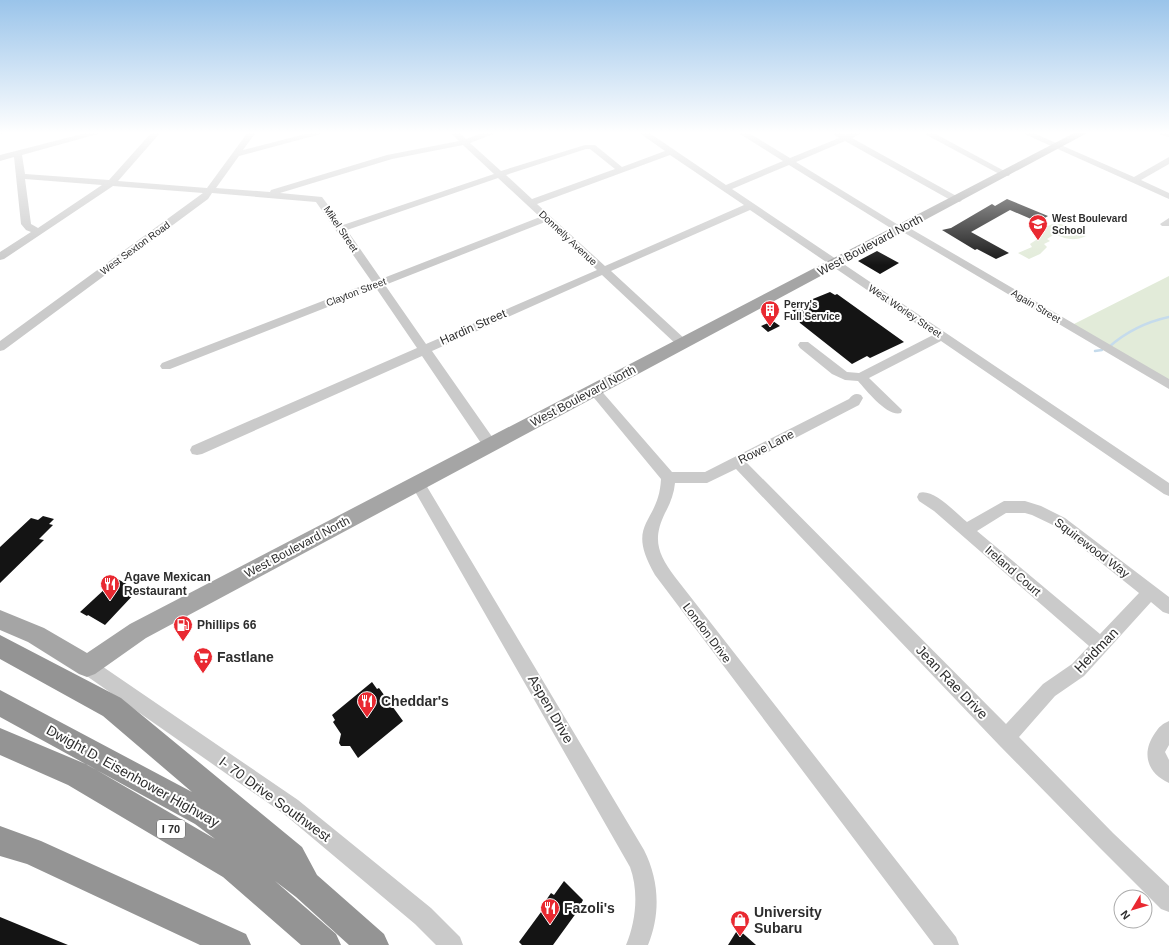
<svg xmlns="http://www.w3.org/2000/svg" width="1169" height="945" viewBox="0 0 1169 945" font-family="Arial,sans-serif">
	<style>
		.green { fill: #e2ebd9 }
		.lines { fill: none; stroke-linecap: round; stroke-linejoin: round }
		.stream { stroke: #c5dbec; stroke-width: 2.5 }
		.building { fill: #141414 }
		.minor { fill: #cacaca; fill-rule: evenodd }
		.major { fill: #a5a5a5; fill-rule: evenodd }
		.highway { fill: #949494; fill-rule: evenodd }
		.labels { text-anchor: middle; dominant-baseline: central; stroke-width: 4; stroke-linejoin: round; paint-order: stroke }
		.far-poi-label { font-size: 10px; font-weight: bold; fill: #2d2d2d; stroke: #fff; text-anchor: start }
		.far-street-label { font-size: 10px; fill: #2d2d2d; stroke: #fff }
		.shield { fill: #fff; stroke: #6c6c6c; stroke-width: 1 }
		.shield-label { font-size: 11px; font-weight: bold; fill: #2d2d2d }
		.street-label { font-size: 12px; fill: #2d2d2d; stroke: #fff }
		.poi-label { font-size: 12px; font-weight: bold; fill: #2d2d2d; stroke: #fff; text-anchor: start }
		.near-street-label { font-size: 14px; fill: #2d2d2d; stroke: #fff }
		.near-poi-label { font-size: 14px; font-weight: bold; fill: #2d2d2d; stroke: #fff; text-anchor: start }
	</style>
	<rect width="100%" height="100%" fill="#fff"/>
	<path class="green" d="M1057,222L1086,236C1075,241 1067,240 1055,234L1047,239L1050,241L1044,244L1047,247L1040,254L1029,259L1018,253L1032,247L1030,244L1042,236L1034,232Z
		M1169,276V382L1072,325Z"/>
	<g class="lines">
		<path class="stream" d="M1109,347C1127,331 1146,322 1169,317
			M1095,351L1102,350"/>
	</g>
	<path class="building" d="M1007,199L1048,216L1038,222L1010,210L971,232L1009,253L996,259L977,249L975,250L942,230L951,228L992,204L995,206Z
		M877,251L899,263L880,274L858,261Z
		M830,292L835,295L837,294L904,342L870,358L867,356L852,364L800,323L796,313L792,310L800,307L798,305Z
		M773,321L780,326L768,332L761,326Z
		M43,516L54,519L49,524L53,525L39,539L44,540L0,583V547L31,518L38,520Z
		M114,577L130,586L128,588L136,592L105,625L88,615L87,616L80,612L107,587L105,586Z
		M372,682L377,689L379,688L403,721L358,758L350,746H341L339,743L341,734L333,722L335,720L332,715Z
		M564,881L583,900L581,904L582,905L553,945H522L519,942L544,908L542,906L551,893L554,895Z
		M0,917L68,945H0Z
		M738,929L756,945H728Z"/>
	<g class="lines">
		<path class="minor" d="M0,132H5L1,134Z
			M90,132H105L22,155L25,174L109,180L152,132H161L118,181L207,188L248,132H256L243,150L313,132H328L239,156L216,188L270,192L271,190L387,155L459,141L450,132H459L466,139L485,132H498L470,143L501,171L585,145H595L622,167L665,151L638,132H648L726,185L783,161L737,132H747L790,158L839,138L830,132H841L846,135L852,132H864L852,138L960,198L962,200L960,202H954L845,141L796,162L900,226H906L1169,379V389L903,232H897L789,165L732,189L1169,483V496L1164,494L941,341L869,378L902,410L901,413C887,417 867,391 858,381L845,380L832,374L800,348L798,345L800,342H808L847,372L859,373L933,335L750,210L611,271L686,340L688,343L686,346H678L602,275L432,351L495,441L497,445L495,449L490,450L485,449L422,356L202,454L197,455L192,454L190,450L192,446L417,348L376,288L170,369H162L160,366L162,363L372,282L316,202L212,193L208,199L4,350L0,351V341L203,193L113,186L4,259L0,260V252L31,232L26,230L21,224L14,157L0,161V155ZM463,145L494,174L343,225L322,197L280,193L392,159ZM586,149H590L615,169L532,199L506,175ZM670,155L744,205L605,266L537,204ZM498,178L540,217L381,279L347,230ZM25,179L102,185L38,228L31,224ZM545,222L597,270L426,344L385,285Z
			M921,132H932L1010,174L1009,176H1003Z
			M1020,132H1031L1134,177L1169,157V164L1141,180L1169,193V199Z
			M1158,132H1169V137L1159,134Z
			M1169,218V226H1162L1160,224Z
			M594,386L598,387L672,472H705L849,399C853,394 856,393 861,395L863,398L859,405L747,463L1006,724L1043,684L1072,664L1089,646L934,511L919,501L917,497L919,493C933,488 956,513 967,522L1004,501H1025L1041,506L1065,518L1169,597V614L1163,612L1151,602L1084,676L1055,696L1019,737L1113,833L1169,886V912L1161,909L1099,847L999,745L736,469L707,483H675C674,494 670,504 665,513C652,540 658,554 675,577L956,937L959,945H934L655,575C624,521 659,525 661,479L590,393L588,390L590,387ZM1006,513H1025L1032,515L1055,526L1139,593L1100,634L977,531Z
			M418,478L423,480L644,850C659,880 661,913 648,945H626C636,921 639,892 630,867L413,488L411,484L413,480Z
			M87,658L93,660L298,800L431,908L460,937L463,945H436L415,924L284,814L81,672L78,666L81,660Z
			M1169,721V745L1165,752L1169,760V783C1147,773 1141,753 1155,733C1159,727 1162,724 1169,721Z"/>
		<path class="major" d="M1076,132H1089L146,638L95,674L87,677L79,674L28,642L0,630V610L44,628L87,653L130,624Z"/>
		<path class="highway" d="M0,635L121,698L302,847L317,875L384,934L389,945H349L296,897L275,881L336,934L341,945H301L223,877L68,785L0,755V728L88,765L215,839L195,824L0,717V690L192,792L103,716L0,659Z
			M0,826L41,841L246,934L251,945H200L27,864L0,856Z"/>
	</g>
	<linearGradient id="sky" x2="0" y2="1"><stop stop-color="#9ac4ea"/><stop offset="0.5" stop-color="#fff"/><stop offset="1" stop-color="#fff" stop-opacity="0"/></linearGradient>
	<rect width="1169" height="265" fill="url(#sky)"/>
	<defs>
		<g id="school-pin" transform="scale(1)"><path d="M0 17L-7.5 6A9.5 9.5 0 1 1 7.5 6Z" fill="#e92931" stroke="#fff"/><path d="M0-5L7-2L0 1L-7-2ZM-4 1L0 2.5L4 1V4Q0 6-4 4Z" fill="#fff"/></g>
		<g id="building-pin" transform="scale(1)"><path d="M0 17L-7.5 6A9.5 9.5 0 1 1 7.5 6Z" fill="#e92931" stroke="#fff"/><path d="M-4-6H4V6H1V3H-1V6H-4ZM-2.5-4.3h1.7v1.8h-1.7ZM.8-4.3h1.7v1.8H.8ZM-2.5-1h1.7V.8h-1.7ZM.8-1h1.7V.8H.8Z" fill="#fff"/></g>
		<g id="restaurant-pin" transform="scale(1)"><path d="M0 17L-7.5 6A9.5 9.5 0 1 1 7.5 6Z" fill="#e92931" stroke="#fff"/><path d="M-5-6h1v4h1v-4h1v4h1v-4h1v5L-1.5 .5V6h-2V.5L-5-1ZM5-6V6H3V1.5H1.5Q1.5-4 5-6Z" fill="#fff"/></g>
		<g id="fuel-pin" transform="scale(1)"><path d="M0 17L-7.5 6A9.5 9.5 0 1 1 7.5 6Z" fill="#e92931" stroke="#fff"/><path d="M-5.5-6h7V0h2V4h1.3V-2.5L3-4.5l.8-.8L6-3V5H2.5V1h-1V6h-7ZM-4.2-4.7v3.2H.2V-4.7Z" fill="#fff"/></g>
		<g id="supermarket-pin" transform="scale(1)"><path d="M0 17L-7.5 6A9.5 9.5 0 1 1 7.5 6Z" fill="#e92931" stroke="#fff"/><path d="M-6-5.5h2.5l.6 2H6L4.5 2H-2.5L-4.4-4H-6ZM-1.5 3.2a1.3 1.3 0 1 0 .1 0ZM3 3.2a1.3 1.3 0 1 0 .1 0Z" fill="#fff"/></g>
		<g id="shop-pin" transform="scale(1)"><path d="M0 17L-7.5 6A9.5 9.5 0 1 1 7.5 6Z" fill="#e92931" stroke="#fff"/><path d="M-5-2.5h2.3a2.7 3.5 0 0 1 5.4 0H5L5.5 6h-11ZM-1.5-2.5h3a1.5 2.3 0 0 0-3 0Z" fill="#fff"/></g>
	</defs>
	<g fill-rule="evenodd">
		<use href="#school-pin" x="1038" y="224"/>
		<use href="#building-pin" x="770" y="310"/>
		<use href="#restaurant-pin" x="110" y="584"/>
		<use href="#fuel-pin" x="183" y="625"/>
		<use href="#supermarket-pin" x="203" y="657"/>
		<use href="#restaurant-pin" x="367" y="701"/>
		<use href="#restaurant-pin" x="550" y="908"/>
		<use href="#shop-pin" x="740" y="920"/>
	</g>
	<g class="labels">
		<g class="far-poi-label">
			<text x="1052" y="218">West Boulevard<tspan x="1052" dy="12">School</tspan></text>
			<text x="784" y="304">Perry's<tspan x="784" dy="12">Full Service</tspan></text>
		</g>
		<g class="far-street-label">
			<text transform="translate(341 229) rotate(56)">Mikel Street</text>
			<text transform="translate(568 238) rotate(43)">Donnelly Avenue</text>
			<text transform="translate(135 248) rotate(-36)">West Sexton Road</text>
			<text transform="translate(356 292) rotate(-21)">Clayton Street</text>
			<text transform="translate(1036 306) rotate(31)">Again Street</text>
			<text transform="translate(905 311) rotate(34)">West Worley Street</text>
		</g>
		<rect class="shield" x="157" y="820" width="28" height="18" rx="3"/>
		<g class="shield-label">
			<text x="171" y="829">I 70</text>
		</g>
		<g class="street-label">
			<text transform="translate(870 245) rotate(-28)">West Boulevard North</text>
			<text transform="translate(473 327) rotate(-24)">Hardin Street</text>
			<text transform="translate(583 396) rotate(-28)">West Boulevard North</text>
			<text transform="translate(766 447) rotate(-27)">Rowe Lane</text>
			<text transform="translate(297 547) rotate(-28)">West Boulevard North</text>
			<text transform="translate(1092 548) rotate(37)">Squirewood Way</text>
			<text transform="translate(1013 571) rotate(41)">Ireland Court</text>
			<text transform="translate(707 633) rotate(53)">London Drive</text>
		</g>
		<g class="poi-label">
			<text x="124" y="577">Agave Mexican<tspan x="124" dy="14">Restaurant</tspan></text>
			<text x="197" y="625">Phillips 66</text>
		</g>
		<g class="near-street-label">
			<text transform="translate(1096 650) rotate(-46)">Heidman</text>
			<text transform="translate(952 682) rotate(46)">Jean Rae Drive</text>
			<text transform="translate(551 709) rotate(60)">Aspen Drive</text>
			<text transform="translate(133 776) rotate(29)">Dwight D. Eisenhower Highway</text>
			<text transform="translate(275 799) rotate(36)">I- 70 Drive Southwest</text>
		</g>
		<g class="near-poi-label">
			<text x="217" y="657">Fastlane</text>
			<text x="381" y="701">Cheddar's</text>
			<text x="564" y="908">Fazoli's</text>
			<text x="754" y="912">University<tspan x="754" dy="16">Subaru</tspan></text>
		</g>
	</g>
	<g transform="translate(1133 909) rotate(232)"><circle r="19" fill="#ffffff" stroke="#ababab"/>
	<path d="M0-3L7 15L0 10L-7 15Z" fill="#e92931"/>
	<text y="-6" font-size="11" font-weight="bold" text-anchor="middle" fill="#2d2d2d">N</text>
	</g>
</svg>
